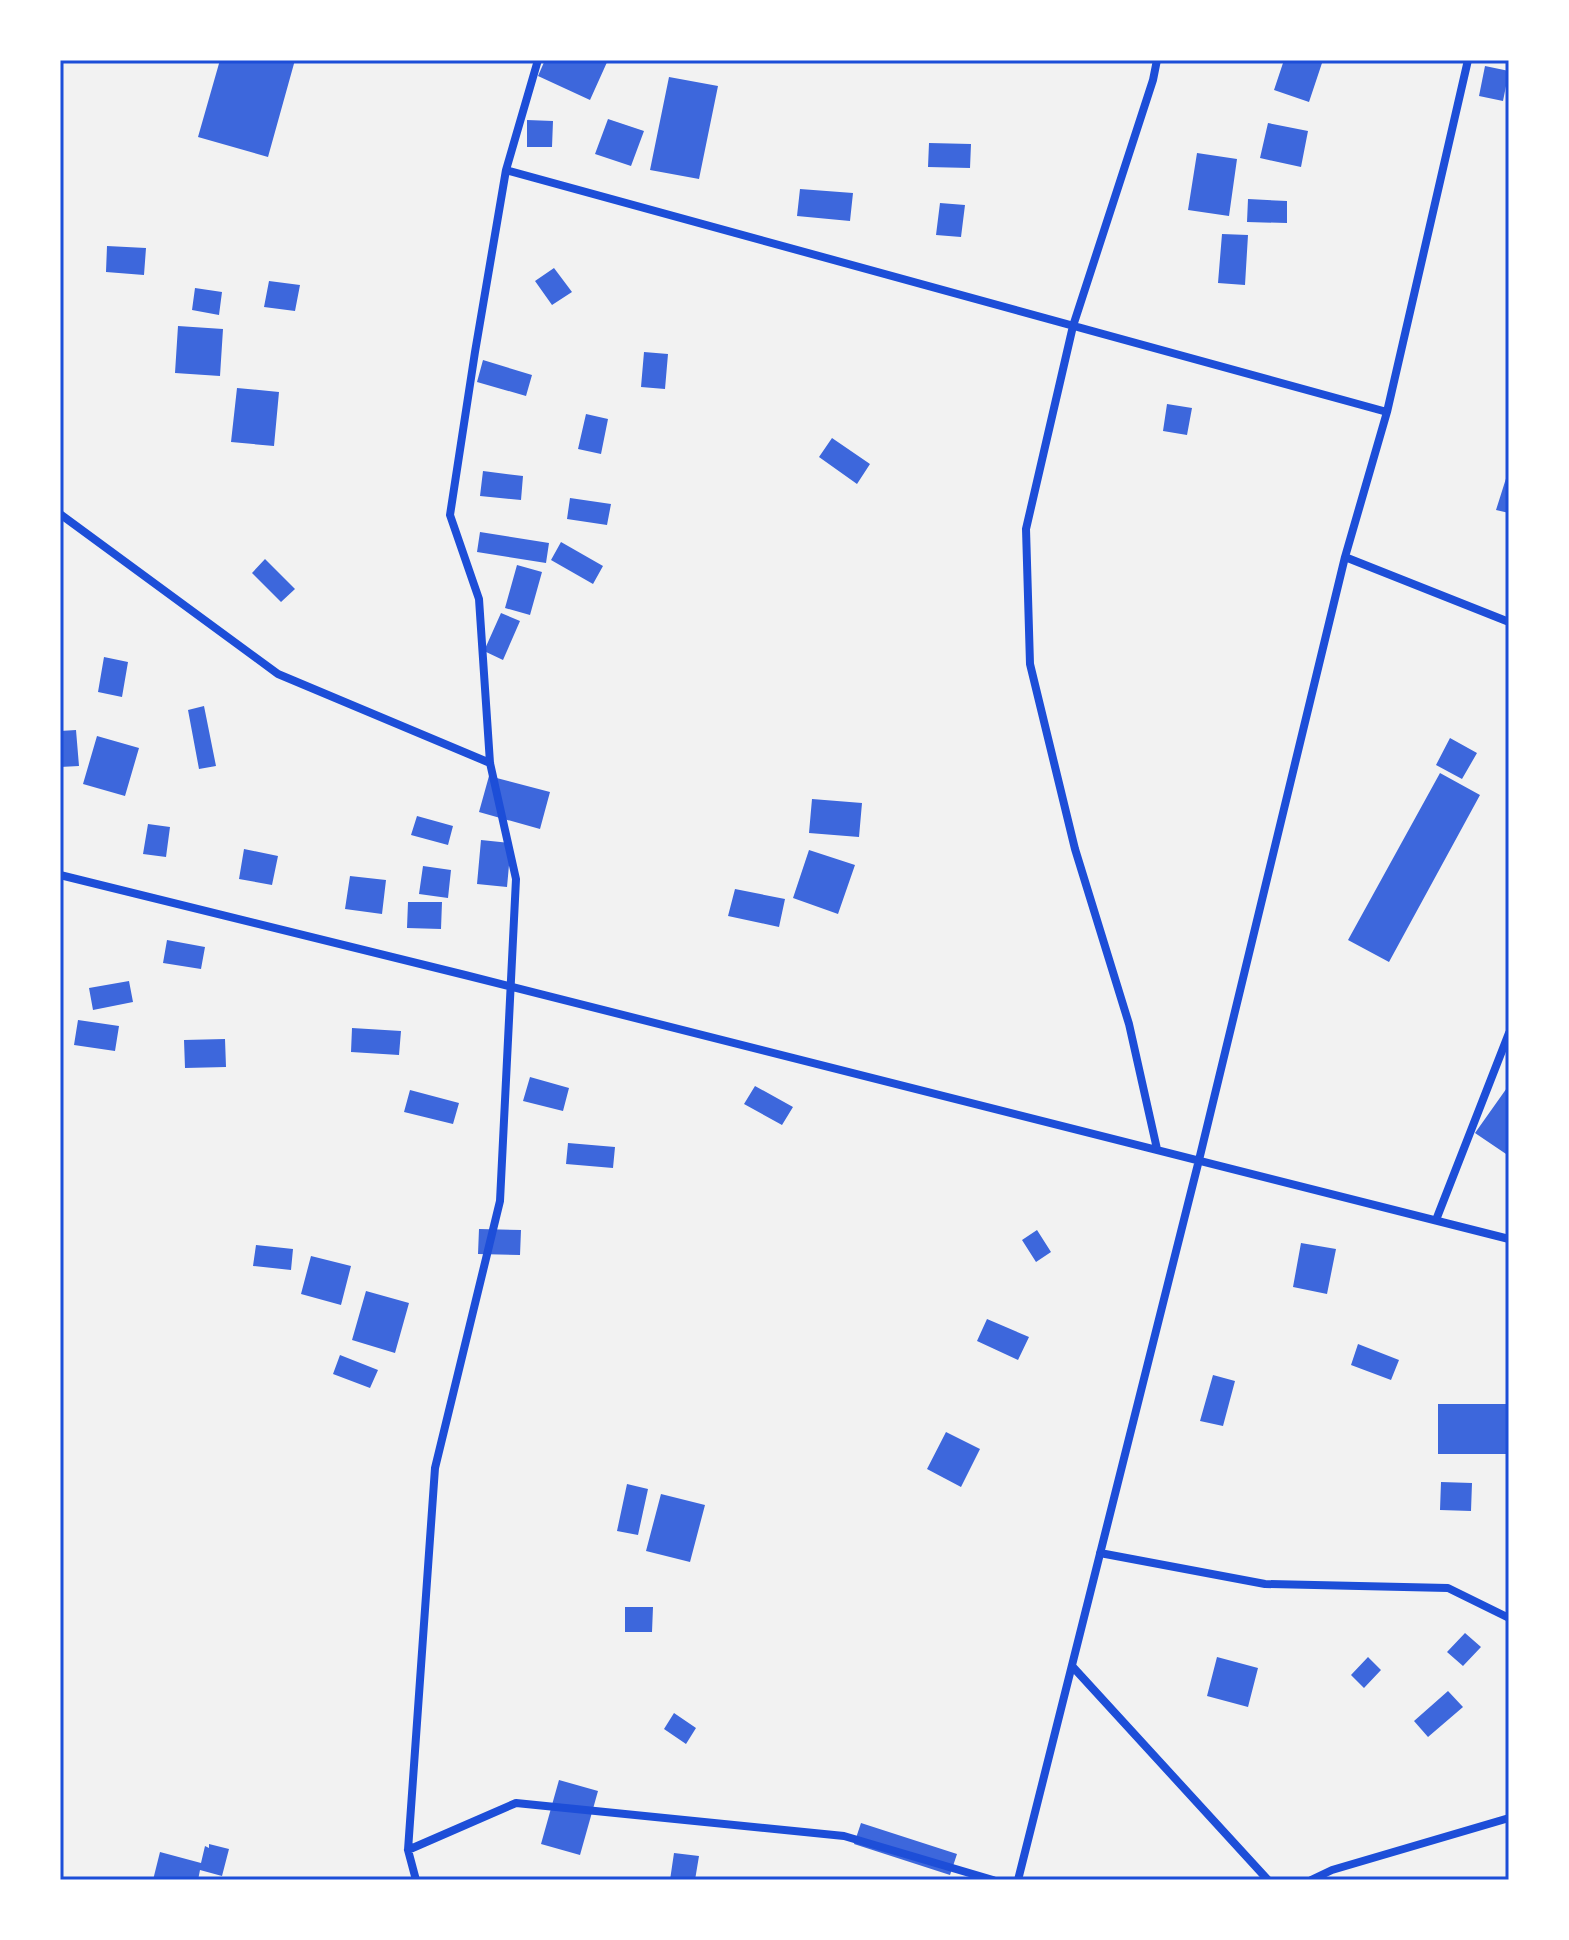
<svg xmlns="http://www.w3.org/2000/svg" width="1569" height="1940" viewBox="0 0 1569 1940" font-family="Manrope,sans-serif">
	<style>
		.building { fill: #3d67dc }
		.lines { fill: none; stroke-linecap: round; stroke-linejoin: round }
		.minor { stroke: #1d4ed8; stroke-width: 8 }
		.neatline { fill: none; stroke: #1d4ed8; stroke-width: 3 }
	</style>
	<rect width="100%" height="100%" fill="#f2f2f2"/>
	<path class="building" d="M220,60H295L268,157L198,137Z
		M545,60H608L590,100L538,76Z
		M1284,60H1323L1309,102L1274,90Z
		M1485,66L1509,71L1503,101L1479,96Z
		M669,77L718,86L699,179L650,170Z
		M608,119L644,131L631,166L595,154Z
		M527,120L553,121L552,147H527Z
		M1268,123L1308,131L1301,167L1260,158Z
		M929,143L971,144L970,168L928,167Z
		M1197,153L1237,159L1229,216L1188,210Z
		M800,189L853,193L850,221L797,216Z
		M1248,199L1287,201V223L1247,222Z
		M940,203L965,205L961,237L936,235Z
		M1222,234L1248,235L1245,285L1218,283Z
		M107,246L146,248L144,275L106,272Z
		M554,268L572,292L552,305L535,281Z
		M269,281L300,285L295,311L264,307Z
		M195,288L222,292L219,315L192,310Z
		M178,326L223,329L220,376L175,373Z
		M644,352L668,354L665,389L641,387Z
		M483,360L532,375L526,396L477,382Z
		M237,388L279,392L274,446L231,442Z
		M1167,404L1192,408L1187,435L1163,431Z
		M586,414L608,419L601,454L578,449Z
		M832,438L870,464L857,484L819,457Z
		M1509,469V513L1496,510Z
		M483,471L523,476L521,500L480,496Z
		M570,498L611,504L607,525L567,519Z
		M480,532L549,543L546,563L477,552Z
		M561,542L603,566L593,584L551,560Z
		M265,559L295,589L281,602L252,573Z
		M517,565L542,572L530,615L505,608Z
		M501,613L520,621L503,660L484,651Z
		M104,657L128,662L122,697L98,692Z
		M204,706L216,766L199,769L188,710Z
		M76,730L79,766L60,767V731Z
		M97,736L139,748L125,796L83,784Z
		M1450,738L1477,753L1462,779L1436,765Z
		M1440,773L1480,795L1389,962L1348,940Z
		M489,776L550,792L540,829L479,812Z
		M812,799L862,803L859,837L809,833Z
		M417,816L453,826L448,845L411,835Z
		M148,824L170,827L166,857L143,854Z
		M481,840L511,843L507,887L477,884Z
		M244,849L278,856L272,885L239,879Z
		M809,850L855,865L838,914L793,898Z
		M423,866L451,870L448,898L419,894Z
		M350,876L386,880L382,914L345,909Z
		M735,889L785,899L779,927L728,916Z
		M408,902H442L441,929L407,928Z
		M167,940L205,947L201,969L163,963Z
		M129,981L133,1002L93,1010L89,988Z
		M78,1020L119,1026L115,1051L74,1045Z
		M352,1028L401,1031L399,1055L351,1052Z
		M225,1039L226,1067L185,1068L184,1040Z
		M530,1077L569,1088L563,1111L523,1101Z
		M1509,1085V1156L1475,1133Z
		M755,1086L793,1107L782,1125L744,1104Z
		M410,1090L459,1103L453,1124L404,1112Z
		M568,1143L615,1147L613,1168L566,1164Z
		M479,1229L521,1230L520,1255L478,1254Z
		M1037,1230L1051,1252L1036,1262L1022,1240Z
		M1301,1243L1336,1249L1327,1294L1293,1287Z
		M256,1245L293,1249L291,1270L253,1266Z
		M311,1256L351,1266L341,1305L301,1294Z
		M366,1291L409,1303L395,1353L352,1340Z
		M987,1319L1029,1337L1018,1360L977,1341Z
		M1358,1344L1399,1360L1391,1380L1351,1365Z
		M340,1355L378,1370L370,1388L333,1374Z
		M1213,1375L1235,1381L1223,1426L1200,1421Z
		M1438,1404H1509V1454H1438Z
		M946,1432L980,1449L961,1487L927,1469Z
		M1441,1482L1472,1483L1471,1511L1440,1510Z
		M627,1484L648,1489L638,1535L617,1531Z
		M661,1494L705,1505L690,1562L646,1551Z
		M625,1607H653L652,1632H625Z
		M1465,1633L1481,1647L1463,1666L1447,1652Z
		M1217,1657L1258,1668L1248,1707L1207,1696Z
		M1368,1657L1381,1670L1364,1688L1351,1675Z
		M1448,1691L1463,1707L1428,1737L1414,1721Z
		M674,1713L696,1728L686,1744L664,1729Z
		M559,1780L598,1791L580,1855L541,1844Z
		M861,1823L957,1854L950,1875L854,1844Z
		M209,1844L229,1849L222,1876L200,1870L198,1880H153L160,1852L201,1863L205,1846L209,1848Z
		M674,1853L699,1856L695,1880H670Z"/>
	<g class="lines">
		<path class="minor" d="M506,170L1387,412
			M60,514L278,674L490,763
			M1345,557L1509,622
			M60,875L465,975L1509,1239
			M1157,1149L1129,1024L1075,849L1030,664L1026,529L1073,326L1153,80L1157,60
			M1436,1220L1509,1033
			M1100,1553L1265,1584L1448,1588L1509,1618
			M1072,1666L1268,1880
			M408,1850L516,1803L844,1836L993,1880
			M416,1880L408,1850L435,1468L500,1201L516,879L490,763L479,599L450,515L475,352L506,170L538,60
			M1018,1880L1199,1160L1345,557L1387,412L1468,60
			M1311,1880L1332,1870L1509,1818"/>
	</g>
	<rect width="1569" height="1940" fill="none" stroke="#ffffff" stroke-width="124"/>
	<rect x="62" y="62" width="1445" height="1816" class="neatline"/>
</svg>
